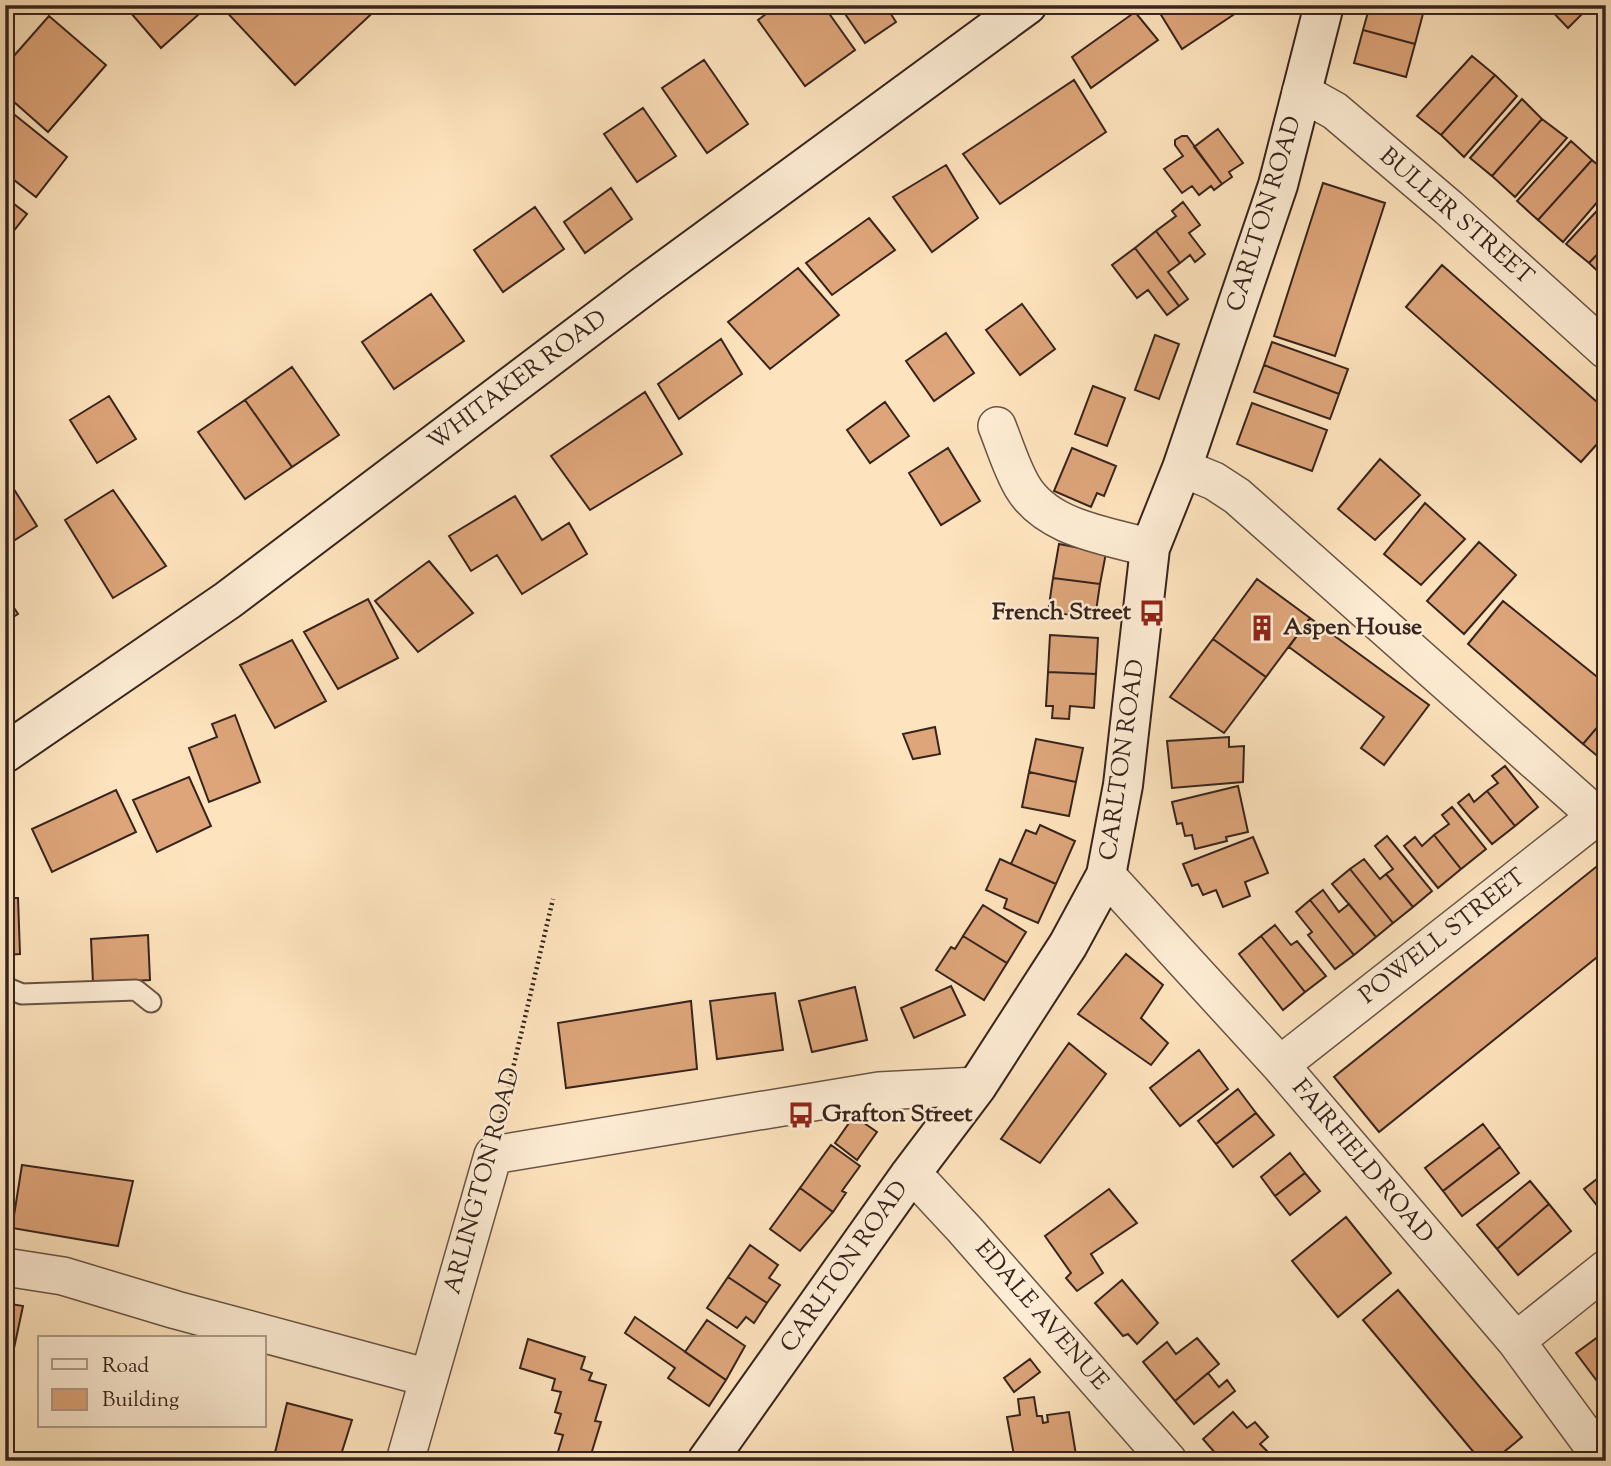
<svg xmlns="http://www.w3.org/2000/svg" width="1611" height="1466" viewBox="0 0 1611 1466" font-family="'Sorts Mill Goudy',serif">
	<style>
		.building { fill: #dea57a; stroke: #37241d; stroke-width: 2 }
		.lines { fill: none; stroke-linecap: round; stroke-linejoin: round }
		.lane-casing { stroke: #695445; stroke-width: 23 }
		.street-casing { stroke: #695445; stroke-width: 40 }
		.secondary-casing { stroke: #37241d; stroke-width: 42 }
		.path { stroke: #37241d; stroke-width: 4.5; stroke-dasharray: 2 3.5; stroke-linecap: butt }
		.lane { stroke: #feedd5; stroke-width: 19 }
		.street { stroke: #feedd5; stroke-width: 37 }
		.secondary { stroke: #feedd5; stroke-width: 38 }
		.labels { text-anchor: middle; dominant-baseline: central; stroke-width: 5; stroke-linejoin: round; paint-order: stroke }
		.street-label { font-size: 24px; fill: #37241d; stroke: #feedd5 }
		.poi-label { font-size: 24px; font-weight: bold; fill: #37241d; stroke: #feedd5; text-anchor: start }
	</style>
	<rect width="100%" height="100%" fill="#fee4be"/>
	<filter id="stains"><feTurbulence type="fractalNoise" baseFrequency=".00286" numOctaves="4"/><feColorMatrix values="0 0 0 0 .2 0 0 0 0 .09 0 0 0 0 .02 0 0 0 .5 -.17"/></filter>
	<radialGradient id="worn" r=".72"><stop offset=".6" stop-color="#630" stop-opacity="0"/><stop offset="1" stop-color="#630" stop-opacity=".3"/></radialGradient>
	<path class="building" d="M124,5H207L208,6L161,48Z
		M220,5H381L295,85Z
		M778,5H823L855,50L805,86L758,20Z
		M839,5H885L896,22L865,43Z
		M1155,5H1248L1182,49Z
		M1370,5H1407L1424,10L1415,44L1363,30Z
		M1546,5H1591L1568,28Z
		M1135,12L1158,40L1091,88L1072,57Z
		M49,16L106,65L48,132L5,94V66Z
		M1363,30L1415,44L1406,77L1354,63Z
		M1472,56L1495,75L1441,135L1417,116Z
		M704,60L748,124L707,153L662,88Z
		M1495,75L1517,96L1464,157L1441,135Z
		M1074,80L1106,132L1000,204L963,154Z
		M1522,99L1542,119L1492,176L1470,158Z
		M5,107L67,157L36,197L5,173Z
		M643,108L676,156L637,182L604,134Z
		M1542,119L1567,138L1515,197L1492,176Z
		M1218,129L1243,163L1229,172L1232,177L1222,184L1194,147Z
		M1182,136H1187L1222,184L1214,190L1211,186L1199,195L1192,186L1182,193L1164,169L1183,156L1175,145V140Z
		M1571,141L1592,160L1538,220L1517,201Z
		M1592,160L1606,172V192L1563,242L1538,220Z
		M946,165L978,218L932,252L893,197Z
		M1323,183L1385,203L1335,356L1274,336Z
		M611,188L632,219L585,253L564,222Z
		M5,197L27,214L5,242Z
		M1606,201V245L1589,263L1566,244Z
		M1183,202L1200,225L1189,233L1205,254L1195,262L1190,255L1180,263L1156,231L1176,216L1172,211Z
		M535,207L564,249L503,292L474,250Z
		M869,218L895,250L832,295L806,263Z
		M1156,231L1180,263L1168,272L1188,299L1179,306L1135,248Z
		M1606,245V279L1589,263Z
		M1135,248L1179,306L1167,315L1148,290L1137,298L1112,265Z
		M1442,265L1606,410V434L1581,462L1406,307Z
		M798,268L839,315L770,369L728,322Z
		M431,294L464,341L394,389L362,342Z
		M1022,304L1055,349L1020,375L986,330Z
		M946,333L974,373L934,401L906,361Z
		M1155,335L1179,344L1159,399L1135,390Z
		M721,339L742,374L679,419L658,384Z
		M1272,342L1348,369L1339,394L1264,365Z
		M1264,365L1339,394L1330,419L1254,392Z
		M292,367L339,435L292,467L245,400Z
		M1093,386L1125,398L1107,446L1075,434Z
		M645,392L682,454L590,510L551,456Z
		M109,396L136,439L97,463L70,420Z
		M245,400L292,467L245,499L198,432Z
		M885,402L909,436L870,463L847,430Z
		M1252,403L1327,430L1312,471L1237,444Z
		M948,448L980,501L941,525L909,473Z
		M1072,448L1116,466L1104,496L1097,493L1091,507L1054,491Z
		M1380,459L1420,495L1375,540L1338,509Z
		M5,475L37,526L10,543L5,535Z
		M113,490L166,566L113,598L65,520Z
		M515,496L542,540L569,523L587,554L522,594L497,555L471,571L449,536Z
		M1425,503L1465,539L1421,585L1384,554Z
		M1479,542L1516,575L1464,634L1427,601Z
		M1059,544L1106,553L1100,584L1053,578Z
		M429,561L473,613L418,652L375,601Z
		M1053,578L1100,584L1095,618L1048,612Z
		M1257,579L1310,618L1266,677L1213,639Z
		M5,594L18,614L5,622Z
		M368,599L398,658L338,689L304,632Z
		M1503,601L1606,684V717L1583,744L1468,644Z
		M1310,618L1429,705L1384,765L1361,748L1384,717L1289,647Z
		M1050,635L1098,638L1096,674L1048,672Z
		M1213,639L1266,677L1224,733L1170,697Z
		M292,640L326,701L275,728L240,665Z
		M1048,672L1096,674L1094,708L1070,706L1069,719L1052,718L1053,706H1046Z
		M235,715L260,782L209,802L189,748L217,737L212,724Z
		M1606,717V756L1602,760L1583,744Z
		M935,727L940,754L913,759L903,734Z
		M1229,737V747L1244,746L1243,782L1172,788L1167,741Z
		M1036,739L1083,748L1076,782L1029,772Z
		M1505,766L1538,807L1515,826L1487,791L1498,783L1492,776Z
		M1029,772L1076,782L1069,816L1022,807Z
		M189,777L211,826L157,852L133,800Z
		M1238,786L1248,832L1226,837L1227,841L1195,849L1192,835L1185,836L1182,823L1177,824L1172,802Z
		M116,790L136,832L52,872L32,829Z
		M1487,791L1515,826L1492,844L1458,803L1469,794L1474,802Z
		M1452,807L1486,849L1461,869L1434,835L1449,824L1442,815Z
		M1040,825L1075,841L1056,884L1011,864L1026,830L1036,834Z
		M1434,835L1461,869L1438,888L1404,846L1415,837L1422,846Z
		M1387,836L1432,891L1413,907L1386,874L1393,869L1375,846Z
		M1253,837L1268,873L1245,882L1250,896L1223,907L1216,890L1203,895L1198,884L1192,886L1183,864Z
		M1000,859L1056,884L1038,923L1004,908L1007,899L986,890Z
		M1364,859L1380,879L1386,874L1413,907L1393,923L1350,869Z
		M1606,859V950L1379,1132L1334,1077Z
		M1350,869L1393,923L1376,937L1332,884Z
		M1323,890L1339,912L1349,904L1376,937L1354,955L1310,900Z
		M5,898H18L20,954L5,955Z
		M1310,900L1354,955L1335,969L1308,935L1312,932L1296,912Z
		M983,905L1026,932L1007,963L963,936Z
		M1275,925L1291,945L1297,941L1326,976L1305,992L1261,936Z
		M148,935L150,980L93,983L91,939Z
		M963,936L1007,963L984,1000L936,970L951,947L955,949Z
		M1261,936L1305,992L1283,1010L1239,954Z
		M1126,954L1163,985L1141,1018L1168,1043L1151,1065L1078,1014Z
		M951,986L965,1015L914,1038L901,1008Z
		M855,987L867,1040L812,1052L799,1001Z
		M775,993L783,1050L717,1059L710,1001Z
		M691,1001L697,1069L566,1088L558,1023Z
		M1069,1043L1106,1074L1040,1163L1001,1139Z
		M1199,1050L1228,1089L1180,1126L1150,1088Z
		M1238,1089L1256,1113L1216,1144L1198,1121Z
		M1256,1113L1274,1135L1233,1167L1216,1144Z
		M854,1116L877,1132L857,1160L835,1143Z
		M1483,1124L1500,1147L1443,1191L1425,1168Z
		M831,1145L860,1166L842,1191L846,1193L833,1212L800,1188Z
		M1500,1147L1519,1173L1462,1216L1443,1191Z
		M1290,1153L1305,1173L1275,1196L1261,1177Z
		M22,1165L133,1181L118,1246L12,1228Z
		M1606,1172V1217L1584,1189Z
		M1305,1173L1320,1191L1290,1215L1275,1196Z
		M1530,1181L1549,1204L1497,1249L1477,1225Z
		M800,1188L833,1212L800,1251L770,1229Z
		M1109,1189L1137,1223L1091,1254L1103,1273L1077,1291L1066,1278L1071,1273L1045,1236Z
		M1549,1204L1571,1231L1518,1275L1497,1249Z
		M1346,1217L1391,1273L1338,1317L1292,1261Z
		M750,1245L778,1265L769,1278L780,1285L767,1303L728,1277Z
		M728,1277L767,1303L754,1323L746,1317L737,1328L707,1308Z
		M1122,1280L1158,1323L1137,1344L1128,1334L1123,1336L1095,1303Z
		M1398,1290L1522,1437L1493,1461H1481L1363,1320Z
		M5,1303L23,1306L13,1353L5,1352Z
		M635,1317L726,1380L709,1406L668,1378L675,1368L625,1333Z
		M707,1320L745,1346L726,1380L685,1352Z
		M1606,1331V1393L1576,1353Z
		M1197,1338L1219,1364L1175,1401L1143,1362L1167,1342L1176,1354Z
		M528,1339L585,1357L581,1369L592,1373L589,1380L606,1385L595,1421L601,1422L589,1461H574L557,1455L563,1435L555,1433L561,1414L555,1412L561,1392L552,1390L555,1379L520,1368Z
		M1030,1359L1040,1372L1014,1392L1004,1378Z
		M1208,1373L1219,1387L1227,1380L1235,1391L1194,1424L1175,1401Z
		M1034,1397L1037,1416H1042L1043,1423L1048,1422L1047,1415L1069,1412L1077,1461H1045L1044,1458L1015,1461L1007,1417L1020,1415L1018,1399Z
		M287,1403L352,1420L339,1461H273Z
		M1233,1412L1247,1428L1255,1422L1268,1437L1260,1444L1267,1451L1257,1461H1222L1203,1439Z"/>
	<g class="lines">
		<g class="lane-casing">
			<path id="lane" d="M5,987L22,994L136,990L151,1002"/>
		</g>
		<g class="street-casing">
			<path id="street" d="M1301,92L1335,111L1449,208L1606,350
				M997,426C1005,446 1011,467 1022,486C1047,529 1106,535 1150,548
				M1182,468L1214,481L1237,496L1597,816
				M1106,875L1280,1065L1516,1341L1604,1461
				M1280,1065L1606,809
				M909,1176L925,1187L965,1230L1168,1461
				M5,1267L63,1276L176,1310L429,1378
				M1516,1341L1606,1269
				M405,1461L493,1155L879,1091L977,1086"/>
		</g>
		<g class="secondary-casing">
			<path id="secondary" d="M5,753L228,600L645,285L1027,5
				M707,1461L909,1176L977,1086L1068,945L1106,875L1123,785L1150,548L1182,468L1278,185L1324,5"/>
		</g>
		<path class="path" d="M501,1119L553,899"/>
		<use href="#lane" class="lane"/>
		<use href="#street" class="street"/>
		<use href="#secondary" class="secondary"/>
	</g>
	<defs>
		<g id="bus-bare" transform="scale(2.1)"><path d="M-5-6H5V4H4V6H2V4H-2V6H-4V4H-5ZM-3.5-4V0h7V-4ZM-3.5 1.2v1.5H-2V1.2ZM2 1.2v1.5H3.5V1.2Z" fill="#8f2418" stroke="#feedd5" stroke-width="2.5" paint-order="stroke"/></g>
		<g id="building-bare" transform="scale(2.1)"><path d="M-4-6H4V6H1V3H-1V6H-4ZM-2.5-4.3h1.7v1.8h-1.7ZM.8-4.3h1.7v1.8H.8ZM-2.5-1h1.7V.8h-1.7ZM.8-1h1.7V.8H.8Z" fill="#8f2418" stroke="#feedd5" stroke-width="2.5" paint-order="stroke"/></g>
	</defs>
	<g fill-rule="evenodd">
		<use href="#bus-bare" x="1152" y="613"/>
		<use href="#building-bare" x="1262" y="628"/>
		<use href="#bus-bare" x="801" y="1115"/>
	</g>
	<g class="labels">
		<g class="street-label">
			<text transform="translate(1265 214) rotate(-73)">CARLTON ROAD</text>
			<text transform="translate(1456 217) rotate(41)">BULLER STREET</text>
			<text transform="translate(518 381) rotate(-37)">WHITAKER ROAD</text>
			<text transform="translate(1123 760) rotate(-82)">CARLTON ROAD</text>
			<text transform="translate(1443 937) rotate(-38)">POWELL STREET</text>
			<text transform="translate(1362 1162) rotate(50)">FAIRFIELD ROAD</text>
			<text transform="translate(483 1181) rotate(-75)">ARLINGTON ROAD</text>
			<text transform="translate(845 1267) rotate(-55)">CARLTON ROAD</text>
			<text transform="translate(1041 1316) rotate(49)">EDALE AVENUE</text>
		</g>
		<g class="poi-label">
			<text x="1131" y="613" text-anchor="end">French Street</text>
			<text x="1283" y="628">Aspen House</text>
			<text x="822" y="1115">Grafton Street</text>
		</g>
	</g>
	<rect width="1611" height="1466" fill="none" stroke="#fee4be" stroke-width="28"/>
	<rect x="7" y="7" width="1597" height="1452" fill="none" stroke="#37241d" stroke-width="3.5"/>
	<rect x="14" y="14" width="1583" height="1438" fill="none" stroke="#37241d" stroke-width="2"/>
	<rect x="38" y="1336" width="228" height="91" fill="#feedd5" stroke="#ae9d8b" stroke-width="2"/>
	<rect x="52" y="1359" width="35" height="10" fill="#feedd5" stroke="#ae9d8b" stroke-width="2"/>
	<text x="102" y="1372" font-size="21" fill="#37241d">Road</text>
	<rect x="52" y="1389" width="35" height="21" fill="#dea57a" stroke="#ae9d8b" stroke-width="2"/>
	<text x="102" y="1406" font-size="21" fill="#37241d">Building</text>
	<rect width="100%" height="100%" filter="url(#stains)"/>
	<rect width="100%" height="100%" fill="url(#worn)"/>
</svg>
